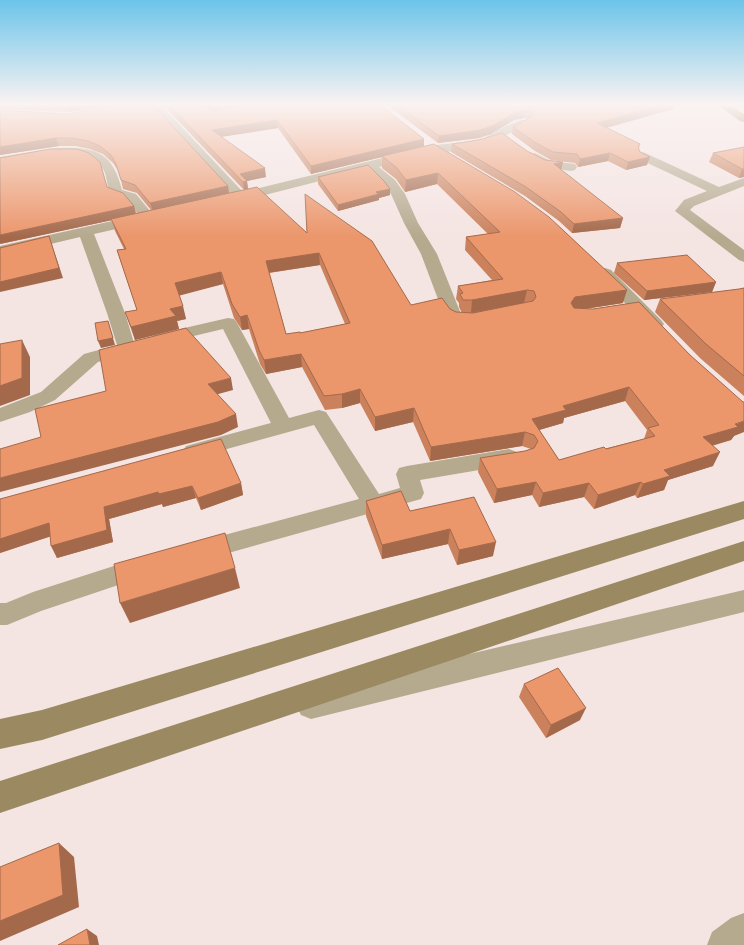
<svg xmlns="http://www.w3.org/2000/svg" width="744" height="945" viewBox="0 0 744 945" font-family="'Open Sans',sans-serif">
	<style>
		.lines { fill: none; stroke-linecap: round; stroke-linejoin: round }
		.minor { fill: #b5a98e; fill-rule: evenodd }
		.secondary { fill: #9b8a61; fill-rule: evenodd }
		.motorway { fill: #79601e; fill-rule: evenodd }
		.wall { fill: #ca815c; fill-rule: evenodd }
		.shaded-wall { fill: #a4694b }
		.building { fill: #eb966b; stroke: #a4694b; fill-rule: evenodd }
	</style>
	<rect width="100%" height="100%" fill="#f4e4e2"/>
	<g class="lines">
		<path class="minor" d="M150,105H161L243,192L436,145L464,142L484,138L506,126L521,120H529L531,122L529,124L492,142L464,150L436,153L379,167L395,180L405,194L418,223L437,254L461,314L482,315L485,319L482,323L461,325L449,321L441,307L421,254L404,223L391,194L385,186L367,169L241,201H229L227,198L231,195Z
			M56,148C94,147 112,150 122,190L136,194L155,217L153,220L147,222L94,234L125,313L134,343L138,347L133,352L98,362L55,400L30,412L0,422V408L41,392L84,354L117,345L107,313L80,237L0,256V246L139,215L126,200L111,195C106,187 108,174 101,166C80,144 27,160 0,165V157Z
			M643,152L719,187L744,178V186L694,206L690,210L744,250V262L739,260L675,211L684,200L707,191L639,159L637,156L639,153Z
			M535,153L551,161L575,164L577,167L575,170L571,171L544,167L529,157L531,154Z
			M605,268L611,270L661,320L664,324L661,328L655,329L649,328L599,276L597,273L599,270Z
			M228,318L234,319L237,323L289,418L319,410L326,412L379,494L400,488L396,474L399,468L407,466L509,449L517,452L520,457L517,462L509,465L420,480L424,493L421,499L200,561L191,558L188,551L191,544L359,499L314,425L194,458L186,456L183,451L186,446L271,423L223,329L160,344L154,343L151,339L154,335Z
			M145,556L154,559L157,566L154,573L41,611L7,625H0V603H6L33,592Z
			M744,590V612L311,719L301,715L296,705L301,695L311,691Z
			M744,913V945H707L712,932L731,918Z"/>
		<path class="secondary" d="M744,501V519L42,740L0,749V719L42,710Z
			M744,541V561L0,813V781Z"/>
		<path class="motorway" d="M718,105H730L744,114V122L740,121Z"/>
	</g>
	<path class="wall" d="M0,105H111L68,112L0,109Z
		M163,105H237L212,110L213,111L244,105L424,146L623,303L584,309L734,436L731,440L712,446L713,466L668,480L664,490L637,498L635,495L594,509L584,497L539,507L532,495L494,503L478,472L480,458L525,451L531,449L522,446L430,461L413,422L375,431L360,403L342,408L325,410L302,367L266,374L260,364L249,329L242,330L234,318L223,284L179,295L186,319L177,321L179,329L135,340L125,312L137,310L117,250L124,249L115,231L112,220L0,244L107,187L134,206L136,213L151,210L137,193L123,189L119,172L113,163L103,154L90,149L75,146H59L0,155V110L228,186L229,193L244,190ZM278,128L311,174L382,157V168L396,179L405,192L437,184L488,234L466,237L465,250L492,280L458,286L456,299L459,303V307L462,313L456,312L450,309L411,305L307,233L248,189L247,181L266,177L221,137ZM320,265L345,324L300,333L286,334L269,273ZM524,303H526L472,313ZM625,401L647,430L644,439L559,460L539,430L563,423L564,418Z
		M387,105H674L673,109L606,128L640,144L639,149L647,165L626,170L608,161L578,167L575,163L551,160L535,151L512,134L513,127L529,119L524,118L514,120L491,134L479,138L438,143Z
		M452,144L527,151L561,170L623,218L620,228L572,233L559,221L525,196L451,152Z
		M744,147V177L739,178L709,162L713,153Z
		M318,177L390,189V195L379,198V200L338,211L318,184Z
		M617,263L716,282L712,292L644,300L614,273Z
		M744,288V396L700,358L655,312L660,299L739,289Z
		M241,483L243,495L201,510L196,498L163,507L162,504L109,519L113,542L57,558L50,536L0,553V499Z
		M474,497L493,556L457,565L448,544L382,559L366,516V501L410,511Z
		M524,684L580,720L546,738L519,697Z"/>
	<path class="shaded-wall" d="M66,105H111L68,112Z
		M208,105H237L210,111L206,107Z
		M663,105H674L673,109L595,131L597,123Z
		M525,110L524,118L514,120L491,134L479,138L438,143L439,136Z
		M277,120L278,128L213,138L212,130Z
		M56,138L59,146L0,155V147Z
		M424,139V147L311,174V166Z
		M610,153L608,161L578,167L580,159Z
		M650,157L647,165L626,170L628,162Z
		M563,162L561,171L554,164Z
		M265,168L266,177L247,181L248,189L244,190L243,182L240,174Z
		M742,169H744V177L739,178Z
		M438,173L437,184L405,192L406,180Z
		M228,186L229,194L153,211L150,203Z
		M390,189V195L379,198V200L338,211V205L376,192Z
		M134,206L136,215L0,244V235Z
		M623,218L620,228L572,233L574,224Z
		M49,236L63,278L0,292V282Z
		M319,253L320,265L267,273L266,261Z
		M221,272L223,284L178,296L175,283Z
		M716,282L712,292L644,300L647,291Z
		M527,290L524,303L471,313L472,300Z
		M627,290L623,303L572,311L571,303L575,297Z
		M183,306L186,319L177,321L179,329L135,340L131,327L170,309Z
		M247,315L249,329L242,330L240,317Z
		M108,321L115,345L101,348L98,341Z
		M22,340L30,357V395L0,406V386Z
		M301,354L302,367L266,374L264,360Z
		M231,378L233,390L211,396L208,384Z
		M629,387L625,401L564,418L563,423L529,433L532,419L563,406Z
		M360,389V403L342,408V394Z
		M414,408L413,422L375,431V417Z
		M236,414L238,427L221,435L0,492V478Z
		M744,421V432L734,436L731,440L696,450L703,437Z
		M525,432L522,446L430,461L431,447Z
		M720,452L713,466L668,480L664,490L637,498L643,484L664,470Z
		M536,482L532,495L494,503L497,489Z
		M641,482L635,495L594,509L598,495Z
		M241,483L243,495L201,510L198,498Z
		M589,483L584,497L539,507L543,493Z
		M192,486L196,498L163,507L162,504L109,519L113,542L57,558L51,546L104,507L158,492Z
		M49,523L55,535L0,553V539Z
		M450,529L448,544L382,559V545Z
		M496,542L493,556L457,565L459,550Z
		M235,568L240,588L130,623L120,603Z
		M586,708L580,720L546,738L551,725Z
		M59,843L74,857L79,907L0,941V921Z
		M87,929L97,936L99,945H90Z"/>
	<path class="building" d="M119,105H153L228,186L150,203L135,185L121,180L116,164L111,155L100,146L88,141L72,138H56L0,147V110L66,114Z
		M169,105H208L206,107L213,111L244,105H380L424,139L311,166L277,120L212,130L265,168L240,174L247,181L243,182Z
		M397,105H663L597,123L640,144L638,147L640,152L650,157L628,162L610,153L580,159L577,154L553,152L536,143L513,127L531,117L534,114L530,111L525,110L515,113L492,126L480,130L439,136Z
		M502,133L527,151L545,160L563,162L554,164L623,218L574,224L561,212L526,187L452,144L479,140Z
		M434,144L515,192L549,217L627,290L575,297L571,303L574,308L593,309L639,302L690,355L743,402H744V421L735,424L738,427L703,437L720,452L664,470L670,476L643,484L641,482L598,495L589,483L543,493L536,482L497,489L480,458L525,451L534,448L538,441L534,435L525,432L431,447L414,408L375,417L360,389L342,394L324,396L301,354L264,360L259,350L247,315L240,317L232,304L221,272L175,283L183,306L170,309L176,316L131,327L125,312L137,310L117,250L126,249L111,219L257,187L307,233L305,194L372,241L411,305L442,298L450,309L456,312L473,313L533,301L536,297L534,291L527,290L472,300H463L460,294L463,293L458,286L503,279L466,237L500,232L438,173L406,180L396,167L382,156ZM319,253L350,323L300,333V332L286,334L266,261ZM629,387L659,425L648,428L655,436L606,449L604,447L559,460L532,419L566,410L563,406Z
		M744,147V169H742L713,153Z
		M50,149H77L89,153L100,162L107,187L123,193L134,206L0,235V158Z
		M368,165L384,181L390,189L376,192L379,194L338,205L318,177Z
		M49,236L59,268L0,282V248Z
		M687,255L716,282L647,291L617,263Z
		M744,288V376L706,344L660,299L739,289Z
		M108,321L113,338L98,341L95,323Z
		M186,328L231,378L208,384L236,414L218,422L0,478V449L41,437L35,409L106,391L99,350Z
		M22,340V378L0,386V344Z
		M221,439L241,483L198,498L192,486L159,494L158,492L104,507L107,530L51,546L49,523L0,539V499Z
		M401,491L410,511L474,497L496,542L459,550L450,529L382,545L366,501Z
		M225,533L235,568L120,603L114,564Z
		M558,668L586,708L551,725L524,684Z
		M59,843L63,895L0,921V867Z
		M87,929L90,945H58Z"/>
	<linearGradient id="sky" x2="0" y2="1"><stop stop-color="#6cc4ea"/><stop offset="0.44" stop-color="#faf3f2"/><stop offset="1" stop-color="#faf3f2" stop-opacity="0"/></linearGradient>
	<rect width="744" height="237" fill="url(#sky)"/>
</svg>
